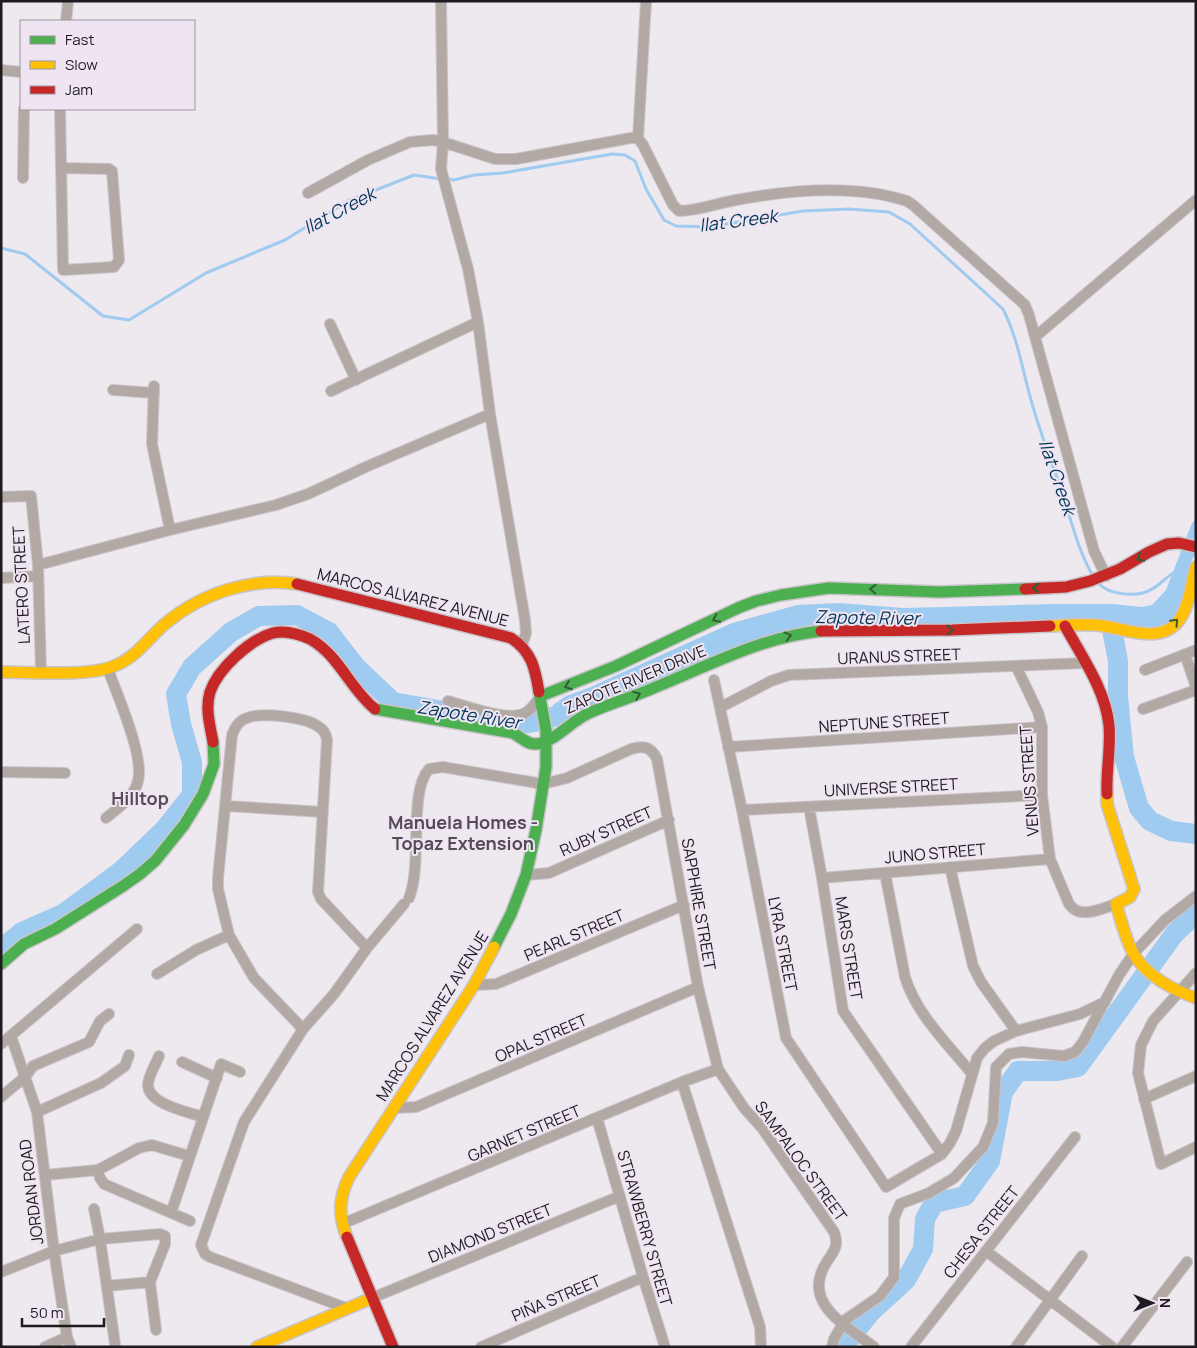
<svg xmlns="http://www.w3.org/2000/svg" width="1197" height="1348" viewBox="0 0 1197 1348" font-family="Manrope,sans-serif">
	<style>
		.water { fill: #a0cbf0 }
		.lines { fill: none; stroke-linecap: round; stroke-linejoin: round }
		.stream { stroke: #a0cbf0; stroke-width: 3 }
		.river { stroke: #a0cbf0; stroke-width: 20 }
		.street-casing { stroke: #c8c4c9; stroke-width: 12 }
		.fast-casing { stroke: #c8c4c9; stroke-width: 14 }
		.slow-casing { stroke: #c8c4c9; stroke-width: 14 }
		.jam-casing { stroke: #c8c4c9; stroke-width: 14 }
		.street { stroke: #b2a8a4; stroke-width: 10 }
		.fast { stroke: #4caf50; stroke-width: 11 }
		.slow { stroke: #ffc107; stroke-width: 11 }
		.jam { stroke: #c62828; stroke-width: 11 }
		.oneway { stroke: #335d35 }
		.labels { text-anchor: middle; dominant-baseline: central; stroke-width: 4; stroke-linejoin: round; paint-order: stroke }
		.street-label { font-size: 16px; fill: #1e1a1f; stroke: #efe5f2 }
		.water-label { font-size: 18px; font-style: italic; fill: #033758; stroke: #efe5f2 }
		.neighbourhood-label { font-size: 18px; font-weight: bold; fill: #544b56; stroke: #efe5f2 }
	</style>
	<rect width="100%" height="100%" fill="#eee8ef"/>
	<path class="water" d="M1196,519V552L1190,564L1181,607L1165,628L810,625L559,725H555L552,713L553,705L566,696L586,689L732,623L797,605L838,603L904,608L1054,604H1112L1142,607L1152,605L1166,590L1192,523Z"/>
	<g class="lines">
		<path class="stream" d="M447,179L454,180L474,175L503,173L612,154L625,155L635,161L646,189L664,220L676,226L709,227L803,211L849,209L889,212L910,224L1003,309C1018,339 1022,368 1031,400C1040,433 1053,465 1064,498C1072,524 1079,552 1093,576
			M1,248L25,254L103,316L129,320L206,273L285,240L348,201L414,175L441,179
			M1098,583C1109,595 1138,598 1152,589C1160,585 1166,577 1175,572"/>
		<path class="river" d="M1109,614L1118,661V696L1124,757L1139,808L1150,821L1171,831L1196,834
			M1,949L22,932L63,914L121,871L164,830L192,795V762L181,724L176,694L192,667L231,632L259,616L297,615L329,632L356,667L393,702L518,724C544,722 555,717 578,705
			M843,1347L870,1313L906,1280L923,1249L925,1219L934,1203L965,1196L990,1161L1003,1092L1018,1071H1057L1078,1067L1175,933L1196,914"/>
		<g class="street-casing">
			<path id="street" d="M441,1L443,142L441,169L468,269L478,322L490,414L525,620L526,633L522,645
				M66,21L68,1
				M1,70L21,72
				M60,109L63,270L114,267L119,260L112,171L109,169L61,168
				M638,138L646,1
				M23,178L24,109
				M308,193L368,160L410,142L433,140L443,142L495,159H516L631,138H638L643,145L673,205L679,211C698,211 718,203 736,200C789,190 855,184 907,201L913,205L1025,305L1029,315L1094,551L1106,576
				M330,324L356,380
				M1035,337L1196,200
				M154,386L152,444L170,530
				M113,390L154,393
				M331,391L478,322
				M1,497L31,496L38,565L41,672
				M38,565L170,530L276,505L308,494L368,466L490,414
				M1,578L38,576
				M1185,654L1196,687
				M1016,666L1038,712L1042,727V795L1050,859L1069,904C1080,920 1100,909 1116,904
				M1145,670L1196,650
				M714,680L742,810L786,1038L886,1187L942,1154L950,1143L956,1131L977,1058L985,1048L994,1041L1016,1031L1080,1014L1105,1002
				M448,701C466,706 508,722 525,713C531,710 536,702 541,696
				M721,707L771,681L789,675L1085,663
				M1143,709L1196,690
				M728,747L1042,727
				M1,772L65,773
				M226,806L323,812
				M809,807L822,878L843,1011L942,1154
				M742,810L1042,795
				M106,818C118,808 132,799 137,784C147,761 117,695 108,669
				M950,867L973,966L981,982L1016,1031
				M885,873L905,977C916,1014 948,1044 972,1074
				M526,875L549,873L669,820
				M822,878L1050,859
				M409,898C423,864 408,792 429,769L443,767L543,784L567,778L631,749C644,745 651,747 657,759L698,987L718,1069L744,1108L762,1128L834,1232C839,1244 835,1250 828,1260C799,1302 845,1325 874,1347
				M1196,973L1153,1021L1141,1045L1138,1073L1161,1164L1196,1147
				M157,974L196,950L229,935
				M474,985L496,984L684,905
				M303,1029L254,978L229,935L218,889V878L232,735C235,727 239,720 247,718C262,712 306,717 319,727C324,730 326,734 327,740L318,892L321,899L367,948
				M11,1036L37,1112L54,1251L67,1337L71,1347
				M1,1044L137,929
				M159,1056C156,1064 148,1076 148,1085C148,1104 188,1112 203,1117
				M182,1062L217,1078
				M682,1082L760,1327L761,1347
				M1,1097L26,1076L33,1066L89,1042L100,1021L109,1014
				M1144,1099L1196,1076
				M394,1108L416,1107L698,987
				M37,1112L101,1083L125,1066L129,1055
				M597,1118L643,1277L665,1347
				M98,1170L100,1178L104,1184L190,1221
				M45,1175L98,1170L139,1148L152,1145L189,1156
				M94,1209L100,1239L115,1344
				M171,1213L221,1064L240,1072
				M342,1224L682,1082L718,1069
				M986,1251L1112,1347
				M1,1272L54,1251L100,1239L160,1234L165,1236V1244L150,1282L107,1286
				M150,1282L156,1330
				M372,1298L620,1196
				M346,1308L210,1257L205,1254L201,1245L244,1122L303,1029L334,994L367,948L404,904
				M45,1347L67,1337
				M481,1347L643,1277
				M832,1347L834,1339L845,1320L880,1296L894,1277V1218L900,1204L929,1193L954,1178L983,1147L993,1123L996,1067L1009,1054L1022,1052L1064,1056L1075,1052L1083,1042L1119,975L1134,953L1165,920L1196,896
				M911,1347L1075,1137
				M1016,1347L1082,1256
				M1122,1347L1187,1262"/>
		</g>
		<g class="fast-casing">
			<path id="fast" d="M541,696L616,666L738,608L756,601L781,595L829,588L940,592L1025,589
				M375,709L513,733C521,737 527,745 537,744C556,741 571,721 589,713C611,703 634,697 656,687C710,665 762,637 821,631
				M494,947L511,914L526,875L536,830L546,767V730L539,692
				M1,964L24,944L55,929L123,886L140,874L155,861L184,825L203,794L214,764L213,742"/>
		</g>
		<g class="slow-casing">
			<path id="slow" d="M1050,626C1065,625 1081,624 1096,625C1123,627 1161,647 1180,619C1190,604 1191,584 1196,567
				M1,672C29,672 90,677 114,666C136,658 149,637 166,623C202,593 252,577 297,584
				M1107,794V804L1134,889L1130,897L1116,904C1121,920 1125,938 1133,953C1145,975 1173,990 1196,998
				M347,1237C338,1215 339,1198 349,1177L474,985L494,947
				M257,1347L372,1298"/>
		</g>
		<g class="jam-casing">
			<path id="jam" d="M297,584L511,638C532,652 535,668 539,692
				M1025,589L1066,587L1090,581L1120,569L1149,552L1167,544L1179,543L1196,547
				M1065,626C1082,657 1105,689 1109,725C1111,747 1106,771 1107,794
				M821,631L952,630L1050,626
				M213,742C210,725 205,709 210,692C218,669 249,640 273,633C285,630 299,634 310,639C339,655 350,689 375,709
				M347,1237L393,1347"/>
		</g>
		<use href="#street" class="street"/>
		<use href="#fast" class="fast"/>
		<use href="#slow" class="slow"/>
		<use href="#jam" class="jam"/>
	</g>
	<defs><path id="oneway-chevron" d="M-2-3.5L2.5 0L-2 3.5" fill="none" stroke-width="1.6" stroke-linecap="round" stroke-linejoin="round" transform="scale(1.25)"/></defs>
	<g class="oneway">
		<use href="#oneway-chevron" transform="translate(1140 558) rotate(151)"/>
		<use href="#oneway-chevron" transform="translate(1036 588) rotate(178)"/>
		<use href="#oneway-chevron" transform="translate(873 589) rotate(-177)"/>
		<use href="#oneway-chevron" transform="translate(716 619) rotate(154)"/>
		<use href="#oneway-chevron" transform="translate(1175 622) rotate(-47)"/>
		<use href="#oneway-chevron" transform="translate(950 630) rotate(-1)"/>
		<use href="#oneway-chevron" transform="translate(788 636) rotate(-15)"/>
		<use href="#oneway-chevron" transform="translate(568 686) rotate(160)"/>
		<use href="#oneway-chevron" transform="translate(637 695) rotate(-22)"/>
	</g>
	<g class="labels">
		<g class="street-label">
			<text transform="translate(21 585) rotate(-93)">LATERO STREET</text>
			<text transform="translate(413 597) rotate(14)">MARCOS ALVAREZ AVENUE</text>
			<text transform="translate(899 656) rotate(-2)">URANUS STREET</text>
			<text transform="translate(635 679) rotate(-23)">ZAPOTE RIVER DRIVE</text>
			<text transform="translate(884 722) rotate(-4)">NEPTUNE STREET</text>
			<text transform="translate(1029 781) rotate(-94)">VENUS STREET</text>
			<text transform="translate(891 787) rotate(-3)">UNIVERSE STREET</text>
			<text transform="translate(606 831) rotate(-24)">RUBY STREET</text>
			<text transform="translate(935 853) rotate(-5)">JUNO STREET</text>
			<text transform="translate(699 904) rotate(80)">SAPPHIRE STREET</text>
			<text transform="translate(574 935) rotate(-23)">PEARL STREET</text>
			<text transform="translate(783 944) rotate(79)">LYRA STREET</text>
			<text transform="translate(849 948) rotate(81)">MARS STREET</text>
			<text transform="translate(432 1016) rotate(-58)">MARCOS ALVAREZ AVENUE</text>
			<text transform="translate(541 1038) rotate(-23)">OPAL STREET</text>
			<text transform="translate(524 1133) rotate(-23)">GARNET STREET</text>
			<text transform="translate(801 1161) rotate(54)">SAMPALOC STREET</text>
			<text transform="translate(31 1192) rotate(-97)">JORDAN ROAD</text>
			<text transform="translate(645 1228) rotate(74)">STRAWBERRY STREET</text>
			<text transform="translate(981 1232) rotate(-52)">CHESA STREET</text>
			<text transform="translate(490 1233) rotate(-22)">DIAMOND STREET</text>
			<text transform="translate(556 1298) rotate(-23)">PIÑA STREET</text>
		</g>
		<g class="water-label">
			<text transform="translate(339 210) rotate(-28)">Ilat Creek</text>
			<text transform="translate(738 220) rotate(-7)">Ilat Creek</text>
			<text transform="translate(1058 477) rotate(71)">Ilat Creek</text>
			<text transform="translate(867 617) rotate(1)">Zapote River</text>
			<text transform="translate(469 714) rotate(9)">Zapote River</text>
		</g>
		<g class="neighbourhood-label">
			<text x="140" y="798">Hilltop</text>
			<text x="463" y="822">Manuela Homes -<tspan x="463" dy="21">Topaz Extension</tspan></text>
		</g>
	</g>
	<rect width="1197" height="1348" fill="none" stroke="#1e1a1f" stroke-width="5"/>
	<rect x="20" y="20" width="175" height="90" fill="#efe5f2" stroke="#9b949e"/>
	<rect x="30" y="36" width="25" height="8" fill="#4caf50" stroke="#9b949e"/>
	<text x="65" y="45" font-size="15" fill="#1e1a1f">Fast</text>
	<rect x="30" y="61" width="25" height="8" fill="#ffc107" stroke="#9b949e"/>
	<text x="65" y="70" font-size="15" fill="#1e1a1f">Slow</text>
	<rect x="30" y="86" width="25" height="8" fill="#c62828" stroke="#9b949e"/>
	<text x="65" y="95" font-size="15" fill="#1e1a1f">Jam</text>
	<g transform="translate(1152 1303) rotate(90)" stroke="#efe5f2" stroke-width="4" paint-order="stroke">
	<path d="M0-4L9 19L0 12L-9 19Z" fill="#1e1a1f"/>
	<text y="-8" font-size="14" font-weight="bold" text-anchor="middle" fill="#1e1a1f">N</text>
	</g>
	<path d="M22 1318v8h82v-8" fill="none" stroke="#1e1a1f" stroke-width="2.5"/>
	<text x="30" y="1318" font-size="15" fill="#1e1a1f" stroke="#efe5f2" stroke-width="4" paint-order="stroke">50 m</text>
</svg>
